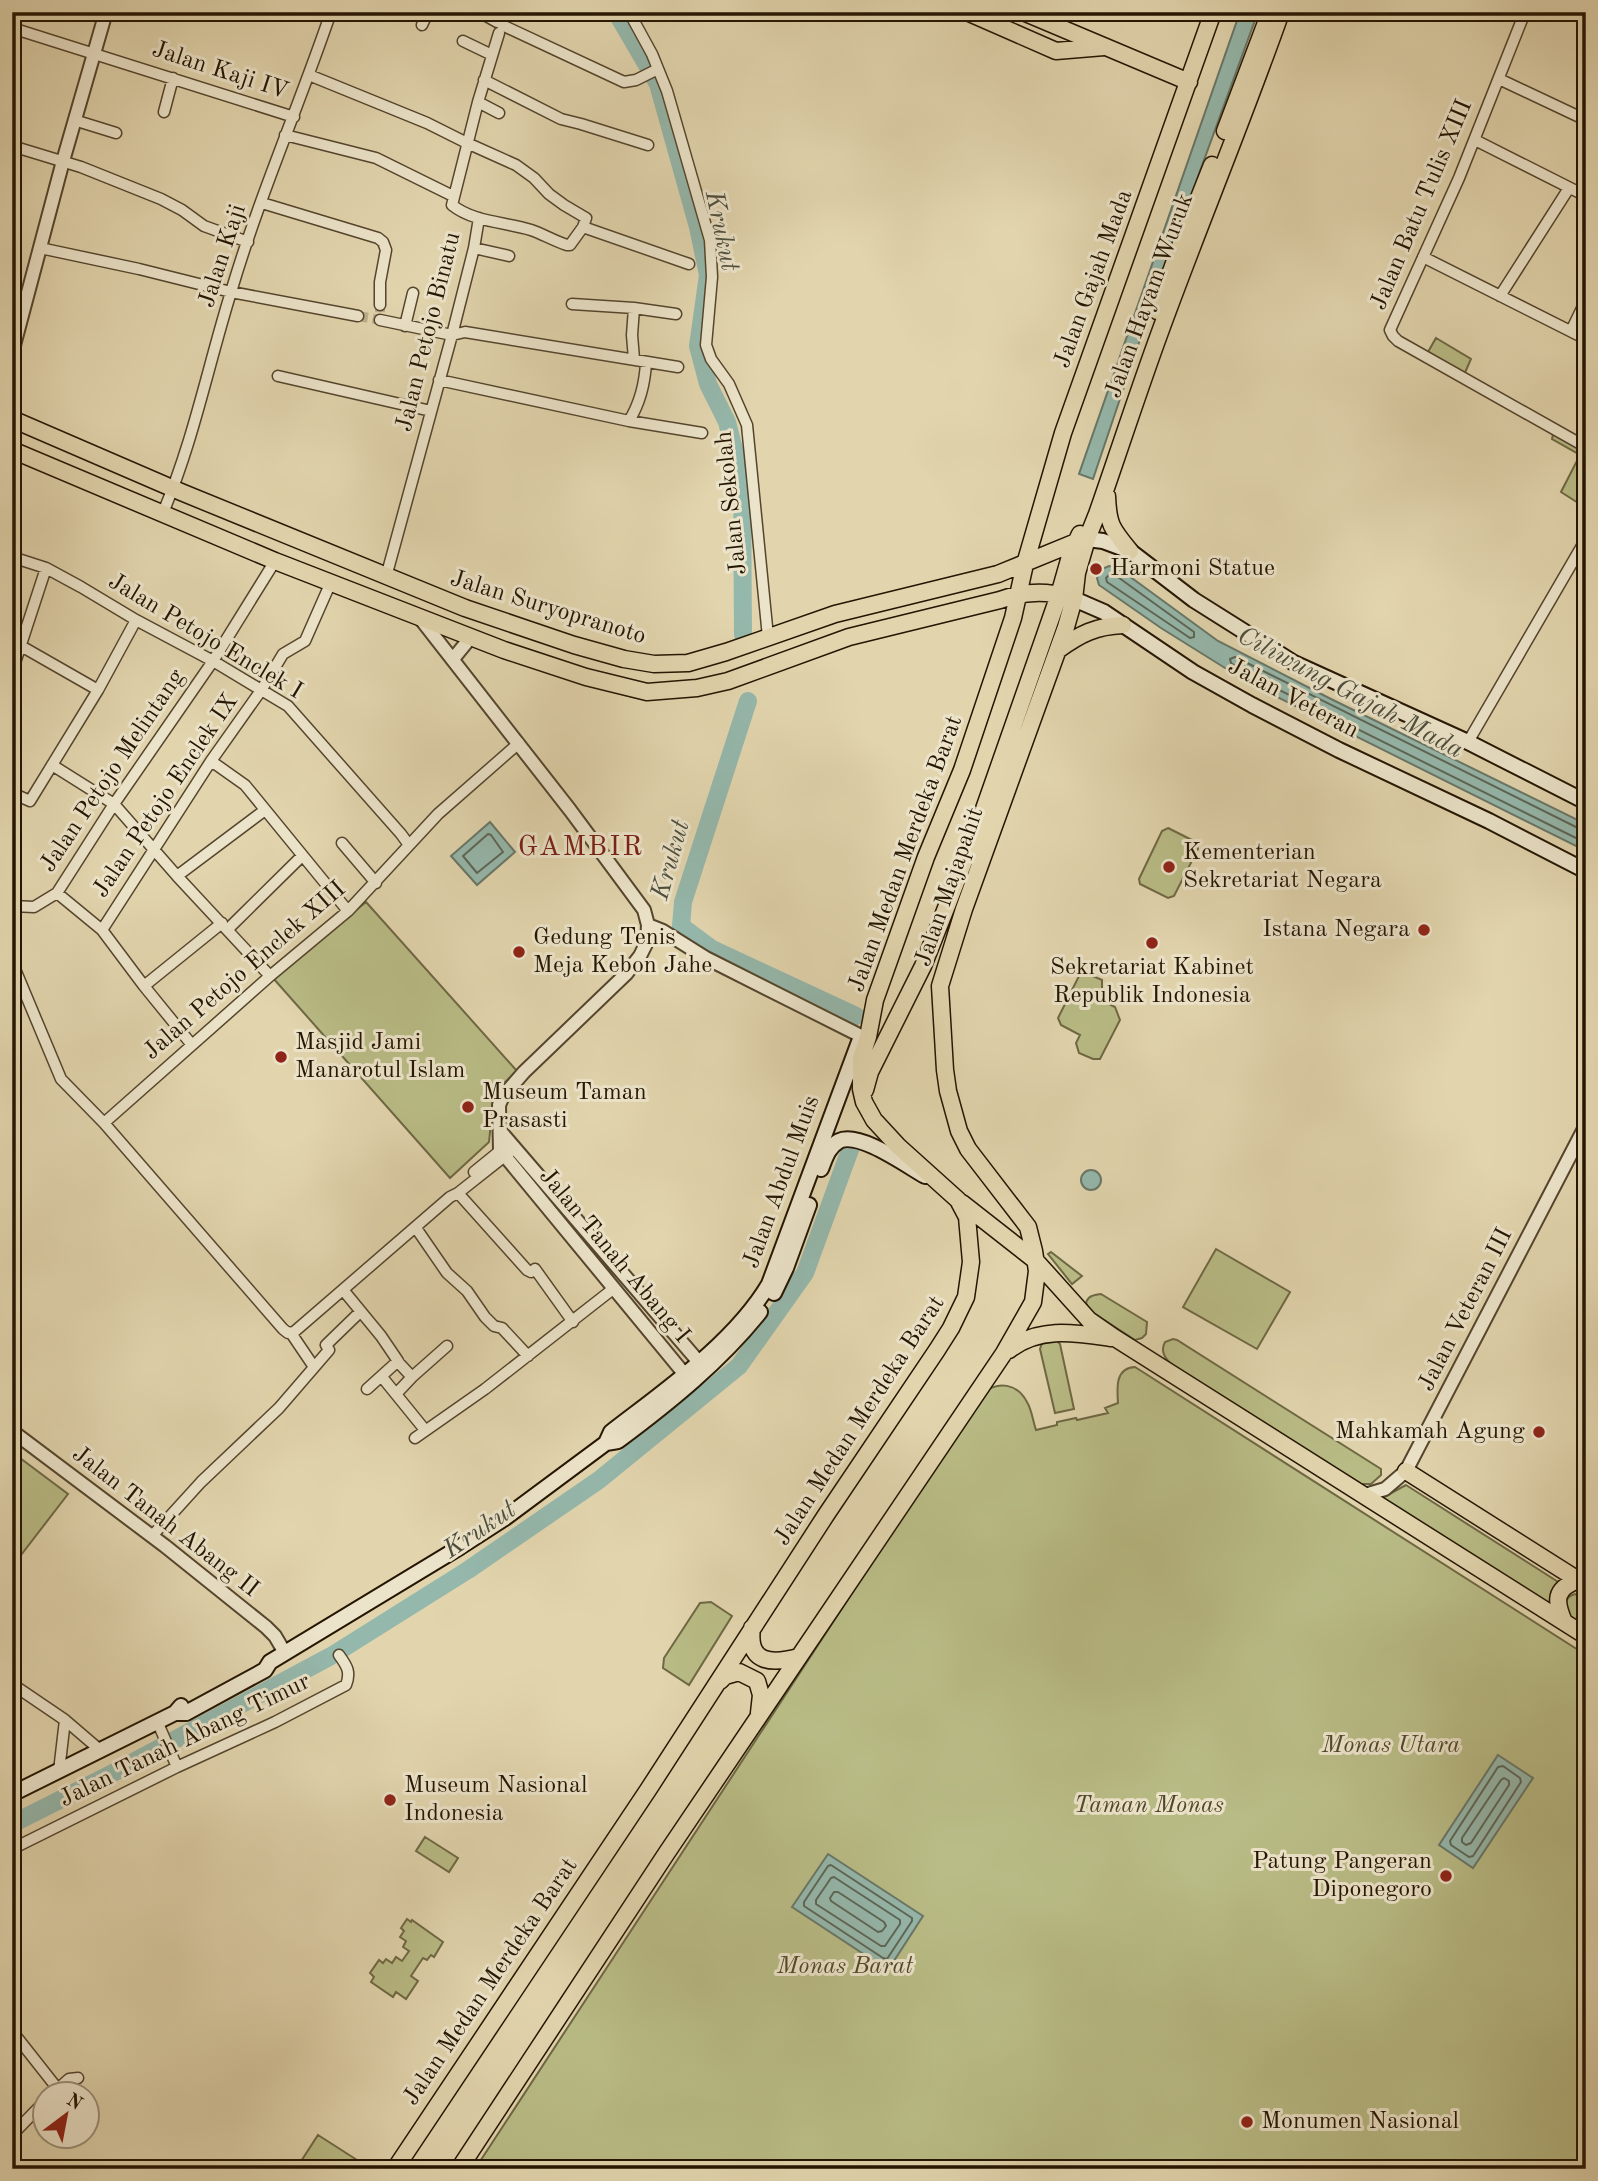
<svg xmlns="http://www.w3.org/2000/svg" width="1598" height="2181" viewBox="0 0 1598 2181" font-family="'Old Standard TT',serif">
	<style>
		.green { fill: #b9bc86; stroke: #6e6844; stroke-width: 2 }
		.water { fill: #95b8ac; stroke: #687768; stroke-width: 2 }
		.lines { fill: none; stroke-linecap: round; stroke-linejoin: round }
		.shore { stroke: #5c6657; stroke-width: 2 }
		.river { stroke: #95b8ac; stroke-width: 18 }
		.minor-tunnel { stroke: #bcaf8c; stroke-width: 10; stroke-dasharray: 10 5; stroke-linecap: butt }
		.minor-casing { stroke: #54452d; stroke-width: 13 }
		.tertiary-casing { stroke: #54452d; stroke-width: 16 }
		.secondary-casing { stroke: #241502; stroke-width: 18 }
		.primary-casing { stroke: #241502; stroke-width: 19 }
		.minor { stroke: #ece4ca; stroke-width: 10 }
		.tertiary { stroke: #ece4ca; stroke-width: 12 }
		.secondary { stroke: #ece4ca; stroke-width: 14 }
		.primary { stroke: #e2d5ae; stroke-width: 16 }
		.poi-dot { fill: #8f2418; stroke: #ece4ca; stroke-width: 2.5 }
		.labels { text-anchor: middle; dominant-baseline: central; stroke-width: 6; stroke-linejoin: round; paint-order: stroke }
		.street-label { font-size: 24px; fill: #241502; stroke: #ece4ca }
		.poi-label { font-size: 24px; fill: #241502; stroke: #ece4ca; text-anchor: start }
		.park-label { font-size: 24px; font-style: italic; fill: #51472a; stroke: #ece4ca }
		.water-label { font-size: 26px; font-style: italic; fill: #4c4e3e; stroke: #ece4ca }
		.quarter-label { font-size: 28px; letter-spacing: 2px; fill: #7a1f14; stroke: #ece4ca }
	</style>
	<rect width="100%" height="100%" fill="#e2d5ae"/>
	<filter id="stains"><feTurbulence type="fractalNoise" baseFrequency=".00286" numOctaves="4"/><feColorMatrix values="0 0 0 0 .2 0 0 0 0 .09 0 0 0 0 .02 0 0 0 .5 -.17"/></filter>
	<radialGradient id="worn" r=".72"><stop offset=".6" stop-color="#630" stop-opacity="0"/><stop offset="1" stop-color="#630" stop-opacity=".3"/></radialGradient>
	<path class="green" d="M1436,338L1471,359L1464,375L1428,352Z
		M1554,430L1586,449V508L1561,492L1580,455L1552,439Z
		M1168,828L1196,842L1198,849L1174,896L1168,898L1140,884L1139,879L1162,831Z
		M366,902L517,1071L494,1093L489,1142L450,1178L273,978Z
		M1080,974H1088L1102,980V991L1099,999L1115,1007L1120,1020L1100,1059H1093L1079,1053L1076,1043L1080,1035L1061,1025L1058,1018Z
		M1216,1249L1290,1292L1257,1349L1183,1307Z
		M1051,1252L1082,1276L1072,1284L1048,1254Z
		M1101,1294L1147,1322L1146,1334L1142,1338L1135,1340L1089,1310L1086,1303C1088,1296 1093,1295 1101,1294Z
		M1055,1339L1060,1344L1074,1409L1055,1413L1040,1349L1042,1343Z
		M1173,1339L1177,1340L1381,1469V1475L1371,1484H1361L1171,1364C1165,1358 1160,1351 1165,1342Z
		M1135,1367L1586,1655V2169H475L983,1393C998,1381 1017,1383 1027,1402C1032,1410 1033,1422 1036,1430L1057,1425V1422L1076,1418L1077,1420L1108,1413L1105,1408L1118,1403C1117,1388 1115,1368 1135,1367Z
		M12,1452L68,1494L18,1559L12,1555Z
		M1406,1485L1563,1585L1551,1607L1382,1498Z
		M1575,1594L1586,1601V1630L1567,1618C1565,1608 1563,1597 1575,1594Z
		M711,1602L732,1616L689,1685L663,1668L664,1658L700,1603Z
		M425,1837L458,1858L449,1872L416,1851Z
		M407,1919L411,1922L412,1920L443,1942L434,1957L431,1955L427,1960L423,1958L411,1976L418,1981L406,1999L396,1992L393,1997L371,1982L374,1977L370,1973L379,1960L383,1963L386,1959L392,1963L396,1957L402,1961L409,1951L403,1947L406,1941L400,1937L404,1931L401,1928Z
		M318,2135L368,2167L367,2169H296Z"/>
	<path class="water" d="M1240,12H1258L1157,289L1093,479L1079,474Z
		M1109,566L1118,568L1218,641L1329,698L1586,824V851L1249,683L1161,628L1099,585L1097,578L1102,569Z
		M490,822L515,852L477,885L451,856Z
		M1081 1180a10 10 0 1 1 20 0a10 10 0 1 1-20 0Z
		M1498,1755L1533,1778L1473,1868L1439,1845Z
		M828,1854L923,1916L888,1970L792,1907Z"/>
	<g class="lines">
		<path class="shore" d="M1110,574L1115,575L1194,632V637L1190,638L1107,582L1106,578Z
			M1586,830L1580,829L1235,657L1230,659L1231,663L1253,677L1586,843
			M488,834L491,835L503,852L477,873L463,856Z
			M1503,1766L1520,1778L1521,1782L1473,1856L1469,1857L1451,1845L1450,1841L1498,1767Z
			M1504,1778L1509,1781V1785L1471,1843L1466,1845L1462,1842V1838L1501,1780Z
			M831,1865L912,1918V1921L887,1959L883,1958L804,1906V1902L828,1866Z
			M834,1877L900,1920V1924L885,1946H881L816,1904V1900L831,1878Z
			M834,1892H838L884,1922L886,1926L882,1931L878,1932L831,1901L830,1898Z"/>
		<path class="river" d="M616,12L658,84L698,227L708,275L698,346L708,384L727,422L742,480L743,635
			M748,701L683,902L681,926L712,949L856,1016
			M12,1824L111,1774L331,1656L468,1570L599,1480L739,1366L805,1273L851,1147"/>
		<path class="minor-tunnel" d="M358,316L380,320V305"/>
		<g class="minor-casing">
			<path id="minor" d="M479,12L497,22
				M629,12L652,54L667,91L710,240L712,277L706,345L711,359L729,384L747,425L768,637
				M1525,12L1459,178L1390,330L1393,336L1398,341L1586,447
				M422,25L428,12
				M502,25L624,82L636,80L658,69
				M12,28L294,117
				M499,33L478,102L452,205C473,222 505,222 531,230C543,234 554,241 567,245H570L583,227
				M463,41L492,55
				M309,75L427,123L467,143L516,165L534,178L549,194L564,205L586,218L583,227L689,264
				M1499,79L1586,120
				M484,80L561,119L581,124L648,145
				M478,102L499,113
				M164,112L173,78
				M74,120L116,133
				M285,135L376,158L453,196
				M1475,140L1586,196
				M12,146L81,167L161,199L182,210L204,226L248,242
				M262,203L378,238L383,242L386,250L380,282V305
				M40,248L139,269L231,292L358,316
				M474,248L509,256
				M1423,257L1586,339
				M1500,296L1569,188
				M572,304L634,308L676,314
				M380,320L452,335L465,332L678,367
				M405,326L413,293
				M1571,331L1586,300
				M634,359L632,335L634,308
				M278,376L431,411
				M439,380L629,421C640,403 645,383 646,362
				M629,421L702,433
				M162,515C193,443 208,366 231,292C259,197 299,106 331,12
				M12,557L46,568L81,587L136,620L213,661L288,706L401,834L409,845
				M386,577L452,335L474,248L479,218
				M21,646L98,690
				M12,672L46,568
				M1468,742L1586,539
				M211,761L245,785L348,911
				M52,765L114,804L177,876L270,976
				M12,793L30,801L98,690L136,620
				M342,843L376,883
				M177,876L265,810
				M57,893L102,930L144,986L192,1045
				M12,906L34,907L57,893L114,804L213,661L275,561
				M228,929L302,856
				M102,930L211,761L262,689L283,654L305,641L331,582
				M12,962L61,1079L104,1123L283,1329L288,1333L294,1332L450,1197L458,1193L510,1152
				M144,986L222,923
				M104,1123L270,976L348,911L438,814L519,743
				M474,1172L506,1146
				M458,1193L527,1270L531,1272L535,1269L573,1322
				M416,1228L447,1273L467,1291L485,1317L494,1326L502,1328L528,1356
				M344,1291L381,1336L398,1361L367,1389
				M291,1333L314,1367
				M398,1362L412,1377L447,1346
				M382,1377L425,1430
				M396,1394L412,1377
				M415,1438L485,1389L613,1289
				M152,1536L201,1482L279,1408L329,1350L326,1345L360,1312
				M12,1684L65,1720L100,1750
				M157,1721L177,1767
				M59,1771L65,1720
				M12,1849L177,1767L275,1722L346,1685C351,1672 347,1666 339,1655
				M12,2031L57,2088
				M52,2094L69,2079L78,2078
				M12,2135L46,2100"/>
		</g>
		<g class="tertiary-casing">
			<path id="tertiary" d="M12,353L63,161L106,12
				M420,618L570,810L644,910L648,925L647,942L640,956L626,974L524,1072L503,1096L499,1105L500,1150L691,1382
				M453,659L471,637
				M648,925L663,931L706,958L861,1036
				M501,1132L704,1368
				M12,1431L165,1546L266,1627L275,1636L285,1653
				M1365,1495L1385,1489L1406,1471L1586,1125"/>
		</g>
		<g class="secondary-casing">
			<path id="secondary" d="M1087,539L1103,541L1130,551L1194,600L1294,663L1468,742L1586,802
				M1074,599L1104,612L1193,672L1252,705L1339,750L1489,821L1586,871
				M821,1169C825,1159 828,1147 839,1141C859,1131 907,1166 925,1176
				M774,1293L786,1268L809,1205
				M606,1443L618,1441C669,1403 720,1362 760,1312
				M175,1713H186L265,1670L270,1662L460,1547L505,1518L606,1443L611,1432C664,1391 734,1343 769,1284L859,1042
				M12,1794L175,1713L181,1706"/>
		</g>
		<g class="primary-casing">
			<path id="primary" d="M967,12L1056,51L1104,47
				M1023,12L1189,82
				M1225,131L1270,12
				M1157,311L1183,238L1212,165
				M12,419L181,492L465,608L574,645L624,659L654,664L688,663L726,652L835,614L998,574L1081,540
				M12,450L275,561L504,650L586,677L647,692L697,688L728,681L849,637L1000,600C1022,592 1044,590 1068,597
				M1107,496C1108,525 1112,529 1130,551
				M1058,650C1080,634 1096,626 1123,625
				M865,1090L870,1072L923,966L948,903L984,809L1059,595L1071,553L1080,534
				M962,1203L1036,1261L1089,1320L1115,1338L1586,1636
				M1009,1350C1039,1326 1076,1333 1111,1338
				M1406,1471L1586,1585
				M1564,1622C1555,1601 1554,1589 1578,1580
				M752,1628C747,1664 772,1664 799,1657
				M720,1681L725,1676L739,1672L757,1681L761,1695L759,1713
				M395,2169L648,1790L826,1515L937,1350L951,1328L966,1297L971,1262L967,1217L958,1200L898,1146L874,1120L864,1102L861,1089V1058L868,1037L875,1000L926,857L962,770L1013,618L1025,564L1063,433L1213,12
				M459,2169L666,1854L1004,1353L1033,1302L1037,1271L1034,1251L1028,1227L968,1149L959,1131L948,1091L945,1070L940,986L964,909L1066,627L1074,599L1077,573L1087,539L1097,514C1118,454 1138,392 1160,332C1199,225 1243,120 1281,12"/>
		</g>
		<use href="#minor" class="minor"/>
		<use href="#tertiary" class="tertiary"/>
		<use href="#secondary" class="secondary"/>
		<use href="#primary" class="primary"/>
	</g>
	<g class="poi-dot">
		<circle cx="1096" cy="569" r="7"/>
		<circle cx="1169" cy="867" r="7"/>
		<circle cx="1424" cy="930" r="7"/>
		<circle cx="1152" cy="943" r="7"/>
		<circle cx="519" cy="952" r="7"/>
		<circle cx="281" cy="1057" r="7"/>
		<circle cx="468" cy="1107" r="7"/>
		<circle cx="1539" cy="1432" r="7"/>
		<circle cx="390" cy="1800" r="7"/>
		<circle cx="1446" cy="1876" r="7"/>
		<circle cx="1247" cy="2122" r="7"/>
	</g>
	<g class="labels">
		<g class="street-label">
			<text transform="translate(220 71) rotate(18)">Jalan Kaji IV</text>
			<text transform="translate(1422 205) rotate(-67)">Jalan Batu Tulis XIII</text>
			<text transform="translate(223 256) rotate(-72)">Jalan Kaji</text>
			<text transform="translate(1094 279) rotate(-70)">Jalan Gajah Mada</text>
			<text transform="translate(1150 296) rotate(-70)">Jalan Hayam Wuruk</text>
			<text transform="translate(429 332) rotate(-76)">Jalan Petojo Binatu</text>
			<text transform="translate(732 503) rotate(-96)">Jalan Sekolah</text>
			<text transform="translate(548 608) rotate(17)">Jalan Suryopranoto</text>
			<text transform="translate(205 637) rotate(31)">Jalan Petojo Enclek I</text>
			<text transform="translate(1293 699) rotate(28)">Jalan Veteran</text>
			<text transform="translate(113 771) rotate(-56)">Jalan Petojo Melintang</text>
			<text transform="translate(166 796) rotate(-56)">Jalan Petojo Enclek IX</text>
			<text transform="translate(906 854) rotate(-70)">Jalan Medan Merdeka Barat</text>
			<text transform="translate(950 887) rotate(-71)">Jalan Majapahit</text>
			<text transform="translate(245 971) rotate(-41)">Jalan Petojo Enclek XIII</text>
			<text transform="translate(782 1182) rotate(-70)">Jalan Abdul Muis</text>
			<text transform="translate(614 1256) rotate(50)">Jalan Tanah Abang I</text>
			<text transform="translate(1466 1310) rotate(-63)">Jalan Veteran III</text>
			<text transform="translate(860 1421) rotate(-57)">Jalan Medan Merdeka Barat</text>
			<text transform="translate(165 1522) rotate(38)">Jalan Tanah Abang II</text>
			<text transform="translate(185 1741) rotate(-26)">Jalan Tanah Abang Timur</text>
			<text transform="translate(491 1982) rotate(-56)">Jalan Medan Merdeka Barat</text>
		</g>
		<g class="poi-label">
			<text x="1110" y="569">Harmoni Statue</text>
			<text x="1183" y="853">Kementerian<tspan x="1183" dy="28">Sekretariat Negara</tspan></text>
			<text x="1410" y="930" text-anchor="end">Istana Negara</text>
			<text x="533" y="938">Gedung Tenis<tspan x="533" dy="28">Meja Kebon Jahe</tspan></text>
			<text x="1152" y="968" text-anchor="middle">Sekretariat Kabinet<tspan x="1152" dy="28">Republik Indonesia</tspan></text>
			<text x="295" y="1043">Masjid Jami<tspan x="295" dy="28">Manarotul Islam</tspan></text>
			<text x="482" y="1093">Museum Taman<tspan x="482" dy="28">Prasasti</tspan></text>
			<text x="1525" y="1432" text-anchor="end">Mahkamah Agung</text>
			<text x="404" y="1786">Museum Nasional<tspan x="404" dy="28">Indonesia</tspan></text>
			<text x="1432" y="1862" text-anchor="end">Patung Pangeran<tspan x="1432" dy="28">Diponegoro</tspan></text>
			<text x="1261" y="2122">Monumen Nasional</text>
		</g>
		<g class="park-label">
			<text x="1391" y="1746">Monas Utara</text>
			<text x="1149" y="1806">Taman Monas</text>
			<text x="845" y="1967">Monas Barat</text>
		</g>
		<g class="water-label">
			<text transform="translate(721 231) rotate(78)">Krukut</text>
			<text transform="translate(1350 693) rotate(28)">Ciliwung Gajah Mada</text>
			<text transform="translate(671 860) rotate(-74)">Krukut</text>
			<text transform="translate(480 1530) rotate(-34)">Krukut</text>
		</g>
		<g class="quarter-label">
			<text x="581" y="848">GAMBIR</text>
		</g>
	</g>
	<rect width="1598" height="2181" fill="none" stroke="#e2d5ae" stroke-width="42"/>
	<rect x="14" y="14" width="1570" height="2153" fill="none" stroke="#241502" stroke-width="3.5"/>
	<rect x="21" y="21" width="1556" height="2139" fill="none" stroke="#241502" stroke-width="2"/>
	<g transform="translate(66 2115) rotate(32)"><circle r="33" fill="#ece4ca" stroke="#9c917a" stroke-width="2"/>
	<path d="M0-5L12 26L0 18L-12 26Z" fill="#8f2418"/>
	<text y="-10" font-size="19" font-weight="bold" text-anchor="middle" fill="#241502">N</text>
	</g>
	<rect width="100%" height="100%" filter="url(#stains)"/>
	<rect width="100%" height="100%" fill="url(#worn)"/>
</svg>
